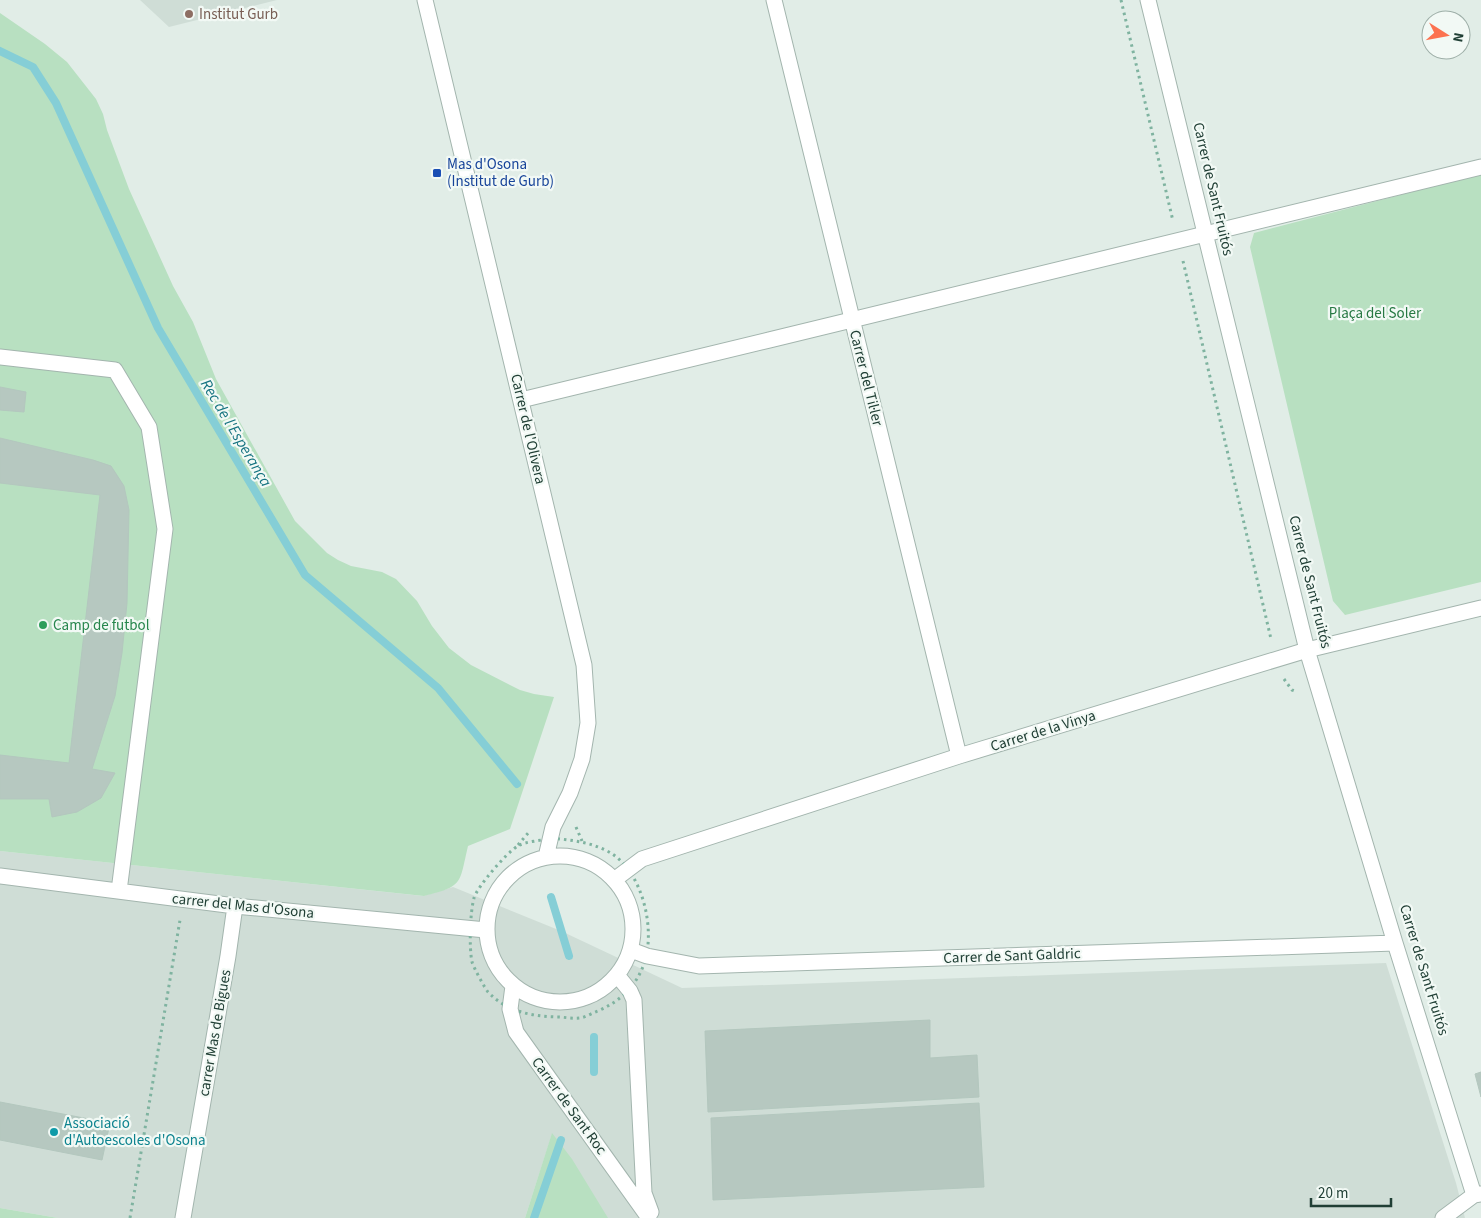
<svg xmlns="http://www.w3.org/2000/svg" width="1481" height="1218" viewBox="0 0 1481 1218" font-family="'Source Sans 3',sans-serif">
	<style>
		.built { fill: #cfddd6 }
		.green { fill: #b8e0c1 }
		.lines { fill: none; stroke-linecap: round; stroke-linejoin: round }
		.stream { stroke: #85ced6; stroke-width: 8 }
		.building { fill: #b6c8c0; stroke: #b3c7be }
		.street-casing { stroke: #a3b5ae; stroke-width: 17 }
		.path { stroke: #7fb3a0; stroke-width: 3; stroke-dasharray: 2.5 4; stroke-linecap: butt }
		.street { stroke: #fff; stroke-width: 15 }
		.education-dot { fill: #8d6e63; stroke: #f2f9f5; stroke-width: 2 }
		.transit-dot { fill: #1a4fb4; stroke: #f2f9f5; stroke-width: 2 }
		.leisure-dot { fill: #2e9e5b; stroke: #f2f9f5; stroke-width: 2 }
		.culture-dot { fill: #0f9aa8; stroke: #f2f9f5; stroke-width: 2 }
		.labels { text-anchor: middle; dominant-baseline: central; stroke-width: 4.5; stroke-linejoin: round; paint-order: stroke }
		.education-label { font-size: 15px; fill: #785e54; stroke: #f2f9f5; text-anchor: start }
		.transit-label { font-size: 15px; fill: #164399; stroke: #f2f9f5; text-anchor: start }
		.street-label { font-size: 15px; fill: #203f35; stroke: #f2f9f5 }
		.park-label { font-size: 15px; fill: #277943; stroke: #f2f9f5 }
		.leisure-label { font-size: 15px; fill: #27864d; stroke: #f2f9f5; text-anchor: start }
		.culture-label { font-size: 15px; fill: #0d838f; stroke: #f2f9f5; text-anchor: start }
		.water-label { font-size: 16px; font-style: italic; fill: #157380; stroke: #f2f9f5 }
	</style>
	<rect width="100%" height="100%" fill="#e1ede7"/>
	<path class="built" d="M140,0H277L169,27Z
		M0,851L423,896L453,887L561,931L682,988L1386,963L1456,1183L1465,1218H552V1134L525,1218H58L0,1208Z"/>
	<path class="green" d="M0,13L45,44L67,62L96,99L103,114L107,130L129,189L173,286L193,322L216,379L295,521L327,553L338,560L351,566L382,572L396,579L417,601L432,626L449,648L471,665L520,690L534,694L554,697L510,829L468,846C459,884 464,886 424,896L0,851Z
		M1481,174V582L1345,615L1333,601L1250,247L1254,233Z
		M552,1133L572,1159L608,1218H525Z
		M0,1208L58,1218H0Z"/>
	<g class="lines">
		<path class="stream" d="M0,51L33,67L56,103L158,328L305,575L438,688L517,784
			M551,897L569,956
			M594,1072V1037
			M534,1218L561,1140"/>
	</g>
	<path class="building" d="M0,387L26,392L24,412L0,410Z
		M0,438L93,460L111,466L124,486L129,510L127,603L122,653L115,696L92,769L115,773L101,798L77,812L52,817L49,799H0V755L69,763L100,495L0,483Z
		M930,1020V1058L977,1055L979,1097L708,1112L705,1031Z
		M1481,1072V1097L1475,1074Z
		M0,1102L110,1123L102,1160L0,1140Z
		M979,1103L984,1187L713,1200L711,1118Z"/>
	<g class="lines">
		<g class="street-casing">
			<path id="street" d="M425,0L584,665L588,723L582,759L570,793L553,827L546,857
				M774,0L959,756
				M1148,0L1307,650L1395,943L1474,1195
				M0,357L115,370L149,427L165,529L119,891
				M521,400C841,322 1162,247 1481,167
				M487 929a73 73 0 1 1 146 0a73 73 0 1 1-146 0Z
				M0,876L235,906L486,930
				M614,880L642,859L959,756L1307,650L1481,608
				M631,950L647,956L699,966L1395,943
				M617,975L630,991L634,1000L644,1193L651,1212
				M513,986L510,1009L516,1032L649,1218
				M183,1218L228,956L235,906
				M1443,1218L1474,1195L1481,1194"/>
		</g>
		<path class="path" d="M1121,0L1173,221
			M1183,261L1271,639
			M1284,679L1292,690L1297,692
			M576,827L582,841
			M551,838C571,840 591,842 609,852C643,871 656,930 644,964C635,988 620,1001 598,1011C592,1013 586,1017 580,1018C573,1019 565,1017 557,1017C531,1016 507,1012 488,992C484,987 474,968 472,962C469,948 470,912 474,898C477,887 507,852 518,846C526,841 541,841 551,838Z
			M518,845L529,832
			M130,1218L180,920"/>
		<use href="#street" class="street"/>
	</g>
	<circle class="education-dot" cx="189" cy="14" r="5"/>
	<rect class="transit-dot" x="432" y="168" width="10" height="10" rx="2.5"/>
	<circle class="leisure-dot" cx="43" cy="625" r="5"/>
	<circle class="culture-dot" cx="54" cy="1132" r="5"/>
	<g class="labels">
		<g class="education-label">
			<text x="199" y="14">Institut Gurb</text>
		</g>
		<g class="transit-label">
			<text x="447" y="164">Mas d'Osona<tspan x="447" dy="17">(Institut de Gurb)</tspan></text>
		</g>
		<g class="street-label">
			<text transform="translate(1213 189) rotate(77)">Carrer de Sant Fruitós</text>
			<text transform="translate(866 378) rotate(76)">Carrer del Til·ler</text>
			<text transform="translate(528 429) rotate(77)">Carrer de l'Olivera</text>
			<text transform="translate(1310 582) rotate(76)">Carrer de Sant Fruitós</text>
			<text transform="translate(1043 731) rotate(-17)">Carrer de la Vinya</text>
			<text transform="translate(243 906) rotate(6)">carrer del Mas d'Osona</text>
			<text transform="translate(1012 956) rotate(-2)">Carrer de Sant Galdric</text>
			<text transform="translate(1424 970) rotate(73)">Carrer de Sant Fruitós</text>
			<text transform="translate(215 1033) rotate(-80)">carrer Mas de Bigues</text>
			<text transform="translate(569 1106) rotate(54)">Carrer de Sant Roc</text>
		</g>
		<g class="park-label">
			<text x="1375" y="313">Plaça del Soler</text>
		</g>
		<g class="leisure-label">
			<text x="53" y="625">Camp de futbol</text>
		</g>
		<g class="culture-label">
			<text x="64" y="1123">Associació<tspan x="64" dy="17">d'Autoescoles d'Osona</tspan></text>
		</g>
		<g class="water-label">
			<text transform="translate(236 433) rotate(59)">Rec de l'Esperança</text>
		</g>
	</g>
	<g transform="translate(1446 35) rotate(101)"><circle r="24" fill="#f2f9f5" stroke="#9eafa8"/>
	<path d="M0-4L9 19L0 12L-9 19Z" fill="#fc7250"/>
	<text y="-8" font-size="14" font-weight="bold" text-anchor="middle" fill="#203f35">N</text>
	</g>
	<path d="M1311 1198v8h80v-8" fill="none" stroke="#203f35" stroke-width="2.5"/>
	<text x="1318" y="1198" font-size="15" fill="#203f35" stroke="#f2f9f5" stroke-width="4" paint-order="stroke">20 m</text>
</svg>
